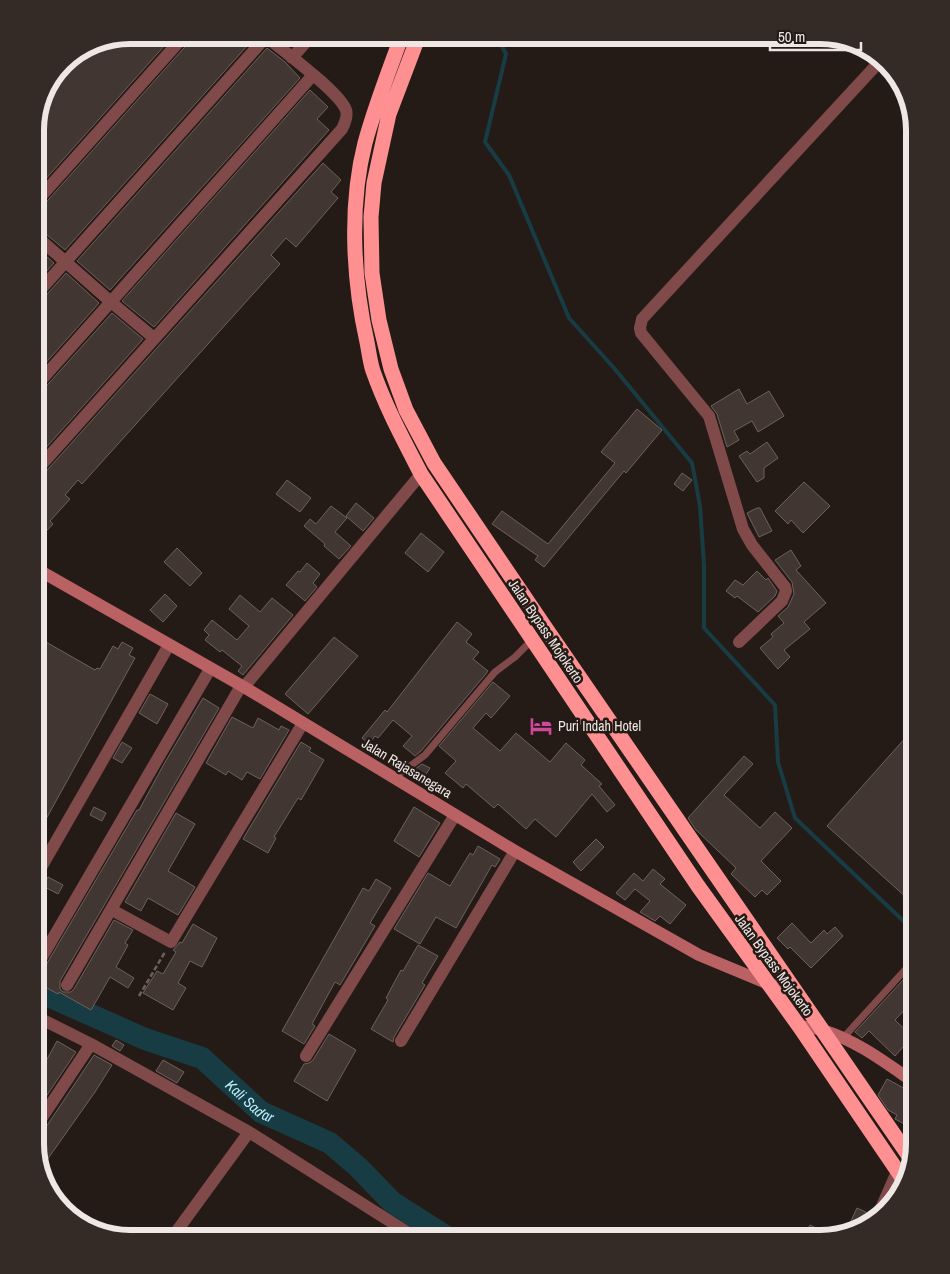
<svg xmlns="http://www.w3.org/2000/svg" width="950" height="1274" viewBox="0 0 950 1274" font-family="'Archivo Narrow',sans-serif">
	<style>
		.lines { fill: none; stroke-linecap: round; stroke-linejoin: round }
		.stream { stroke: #183c44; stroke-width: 4 }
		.river { stroke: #183c44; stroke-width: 22 }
		.building { fill: #413631; stroke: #6d615c }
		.path { stroke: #6a615d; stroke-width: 2.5; stroke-dasharray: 5 2.5; stroke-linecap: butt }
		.lane { stroke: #814a4a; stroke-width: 7 }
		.street { stroke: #814a4a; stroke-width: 12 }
		.secondary { stroke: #ba6163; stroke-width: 12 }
		.highway { stroke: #ff9091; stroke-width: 15 }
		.labels { text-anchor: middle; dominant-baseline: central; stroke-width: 5; stroke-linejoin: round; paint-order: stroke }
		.street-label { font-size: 14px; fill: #eee7e4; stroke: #251b16 }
		.poi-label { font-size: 14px; fill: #eee7e4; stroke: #251b16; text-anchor: start }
		.water-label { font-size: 15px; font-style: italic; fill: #b8ecf8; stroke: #251b16 }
		.rim { fill: none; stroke: #eee7e4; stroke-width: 6 }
	</style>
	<rect width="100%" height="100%" fill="#251b16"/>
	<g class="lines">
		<path class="stream" d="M496,35L506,54L485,142L509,175L569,318L614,368L692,463L700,506L704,565V628L775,705L778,762L795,818L915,932"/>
		<path class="river" id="s1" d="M35,990L145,1039L202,1058L261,1112L330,1143L358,1167L392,1202L450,1239"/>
	</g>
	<path class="building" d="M130,35H174L35,191V124L45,88L58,71L60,74L73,60L71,57L115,41L119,44L126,37Z
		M193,35H235L247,46L65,250L40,229L35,227V211L41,208L191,40Z
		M287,35H295L298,38L291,46L283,40Z
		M267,48L285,62L300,78L110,290L77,261Z
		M310,90L328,107L317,119L329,130L154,327L122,301Z
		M323,163L341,180L331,192L338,198L296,247L286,238L271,255L280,264L82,484L78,480L65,495L70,499L50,521L53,524L35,543V480L41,477Z
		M38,249L54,263L35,284V252Z
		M66,273L99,303L35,375V304L41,301Z
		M112,313L143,339L35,460V395L41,392Z
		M739,389L747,404L769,391L784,416L758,432L752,421L734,431L739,440L727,447L717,414L711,406Z
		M637,409L662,430L626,473L624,471L544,567L535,560L538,556L492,524L502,511L548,544L615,463L601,452Z
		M767,442L778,458L764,468V478L757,482L739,456L747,451L750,454Z
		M682,473L692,480L683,491L674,484Z
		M287,480L311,498L300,512L276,494Z
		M804,482L830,506L803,533L791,520L788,524L775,511Z
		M356,503L374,518L363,531L346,516Z
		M331,506L347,518L335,532L351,546L339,559L324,546L325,544L304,526L310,519L316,524Z
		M757,508H760L772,531L759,537L747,513Z
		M421,533L444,552L428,572L405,553Z
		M177,548L202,573L190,586L164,562Z
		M791,550L801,566L796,570L826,603L804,622L810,629L784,650L790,657L778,669L760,648L773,637L771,634L784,623L778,616L788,607L794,594L792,582L775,560Z
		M307,563L320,574L313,583L317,587L305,601L286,585L298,571L300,572Z
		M757,571L766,580L768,578L777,591L775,596L758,612L737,596L735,598L726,591L735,580L743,585Z
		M165,594L177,606L163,622L150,610Z
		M240,595L260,612L272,598L293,615L243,675L238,671L242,666L222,650L220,652L205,640L209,635L204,630L212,620L237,640L249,626L229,609Z
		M457,622L472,634L466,642L479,652L473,659L488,671L485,675L421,751L415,756L403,746L412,736L393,720L378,738L375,736L369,744L362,738L385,710L387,712Z
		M334,637L358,656L308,714L285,694Z
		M39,638L95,670L97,668L100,669L113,646L118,649L122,642L133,648L129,655L135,658L35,839V644Z
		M493,682L510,696L491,718L486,713L473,728L500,751L516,733L550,762L566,743L585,760L581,765L602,784L599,786L615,805L607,812L592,794L556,837L535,819L526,829L498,804L494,808L466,784L463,788L445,773L456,761L439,746Z
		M150,694L168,704L157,724L139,713Z
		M203,698L219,708L60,981V989L63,992H71L74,989L114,920L133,930L125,943L128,945L116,967L134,978L128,988L110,977L91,1010L59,992L58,994L36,982L137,810H139L164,764Z
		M232,717L253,728L258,718L279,730L281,726L289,730L260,779L247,772L242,780L228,771L226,775L206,763Z
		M915,727V892L908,899L827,826Z
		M122,742L132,748L122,763L113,758Z
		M301,742L311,748L309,751L324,760L301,800L298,798L274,837L276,838L268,853L243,839Z
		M744,756L753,764L724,795L760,828L775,812L792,828L761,861L781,881L767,895L762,890L755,897L731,874L736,868L696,830L688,818Z
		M422,764L430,768L425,776L414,770Z
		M94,807L106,813L102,821L90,815Z
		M414,807L440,823L419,857L394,841Z
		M176,813L195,824L168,871L195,887L178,915L148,898L141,911L125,902Z
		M596,839L604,847L581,871L573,862Z
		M478,846L500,859L495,867L492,865L456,928L436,917L420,944L394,929L428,873L450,886L470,853L473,855Z
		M653,869L665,879L660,884L686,905L670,924L660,916L655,921L640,912L650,901L635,889L625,900L616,893L634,873L643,881Z
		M48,877L63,885L58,894L43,886Z
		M376,879L391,888L370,923L375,926L340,985L335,982L312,1024L315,1026L304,1044L282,1031L363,888L369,891Z
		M792,923L811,943L824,930L827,934L835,927L843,936L811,968L790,947L788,949L777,938Z
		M193,924L217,938L202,967L190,961L178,983L186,988L173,1010L143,993L157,971L163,974L176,952L173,950L180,942L182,943Z
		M418,945L438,956L422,983L425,985L394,1037L393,1042L371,1029L388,1000L386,998L394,983L401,970L403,971Z
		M915,967V999L895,1020L915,1039V1058L903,1047L895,1056L869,1031L862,1038L855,1032Z
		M329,1034L356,1050L327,1101L294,1081L304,1064L309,1063L313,1060Z
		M116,1040L124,1045L120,1051L112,1046Z
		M57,1041L76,1052L35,1113V1067L41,1070Z
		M94,1055L112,1065L95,1092L42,1167L35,1144V1136L42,1133Z
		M163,1060L184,1072L177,1083L156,1071Z
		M887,1079L909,1091L907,1095L915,1099V1112L908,1126L895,1119L897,1115L888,1110L878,1095Z
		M857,1208L870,1214L868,1224L855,1228L849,1225Z
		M810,1225L831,1236L820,1239H802Z"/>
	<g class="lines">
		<path class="path" d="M139,996L165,952"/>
		<path class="lane" d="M394,778L425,755L495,672L515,657L532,640
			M843,1038L915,959"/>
		<path class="street" d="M292,58L312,35
			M35,203L185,35
			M35,235L111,302L154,338
			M35,296L266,37
			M35,387L313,75
			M35,472L342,129C345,123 348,116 346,110C340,92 281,49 264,35
			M739,642L782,601L786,591L785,587L752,545L743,529L709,416L641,333L640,328L642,319L881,60
			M244,687L421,474
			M35,878L169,645
			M112,910L171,942L303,723
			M42,957L210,669
			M67,985L241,686
			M35,1016L91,1044L249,1132L418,1239
			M401,1041L515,851
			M306,1056L455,815
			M35,1128L91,1044
			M876,1220L897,1172
			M171,1239L249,1132"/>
		<path class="secondary" d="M35,568L244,687L515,851L699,955L769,984L795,990
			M799,1026C806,1027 815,1028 822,1030C856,1040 886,1063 915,1083"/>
		<path class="highway" d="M402,35C389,71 375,106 365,143C349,205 353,280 367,342C369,352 370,362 373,371C386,408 404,441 421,474L698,886L799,1026L905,1182
			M419,35L389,114L374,183L371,217L372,273L379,320L391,369L406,410L434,463L545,627L911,1159"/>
	</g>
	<defs>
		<g id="hotel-bare" transform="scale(1.725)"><path d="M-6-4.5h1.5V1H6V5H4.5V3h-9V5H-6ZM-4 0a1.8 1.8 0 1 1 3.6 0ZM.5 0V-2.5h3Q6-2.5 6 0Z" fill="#d1479c" stroke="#251b16" stroke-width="2.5" paint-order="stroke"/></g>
	</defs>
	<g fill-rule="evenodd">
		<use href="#hotel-bare" x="541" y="726"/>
	</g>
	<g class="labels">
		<g class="street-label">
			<text transform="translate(546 631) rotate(56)">Jalan Bypass Mojokerto</text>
			<text transform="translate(407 768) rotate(31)">Jalan Rajasanegara</text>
			<text transform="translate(774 965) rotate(54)">Jalan Bypass Mojokerto</text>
		</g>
		<g class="poi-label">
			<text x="558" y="726">Puri Indah Hotel</text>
		</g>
		<g class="water-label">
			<text stroke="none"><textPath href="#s1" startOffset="245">Kali Sadar</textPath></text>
		</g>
	</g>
	<path d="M0 0H950V1274H0ZM130 44H820A86 86 0 0 1 906 130V1144A86 86 0 0 1 820 1230H130A86 86 0 0 1 44 1144V130A86 86 0 0 1 130 44Z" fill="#352b26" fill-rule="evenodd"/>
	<path class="rim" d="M130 44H820A86 86 0 0 1 906 130V1144A86 86 0 0 1 820 1230H130A86 86 0 0 1 44 1144V130A86 86 0 0 1 130 44Z"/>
	<path d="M770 42v8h91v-8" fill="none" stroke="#eee7e4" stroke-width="2.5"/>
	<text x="778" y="42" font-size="15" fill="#eee7e4" stroke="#251b16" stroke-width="4" paint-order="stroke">50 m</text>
</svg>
